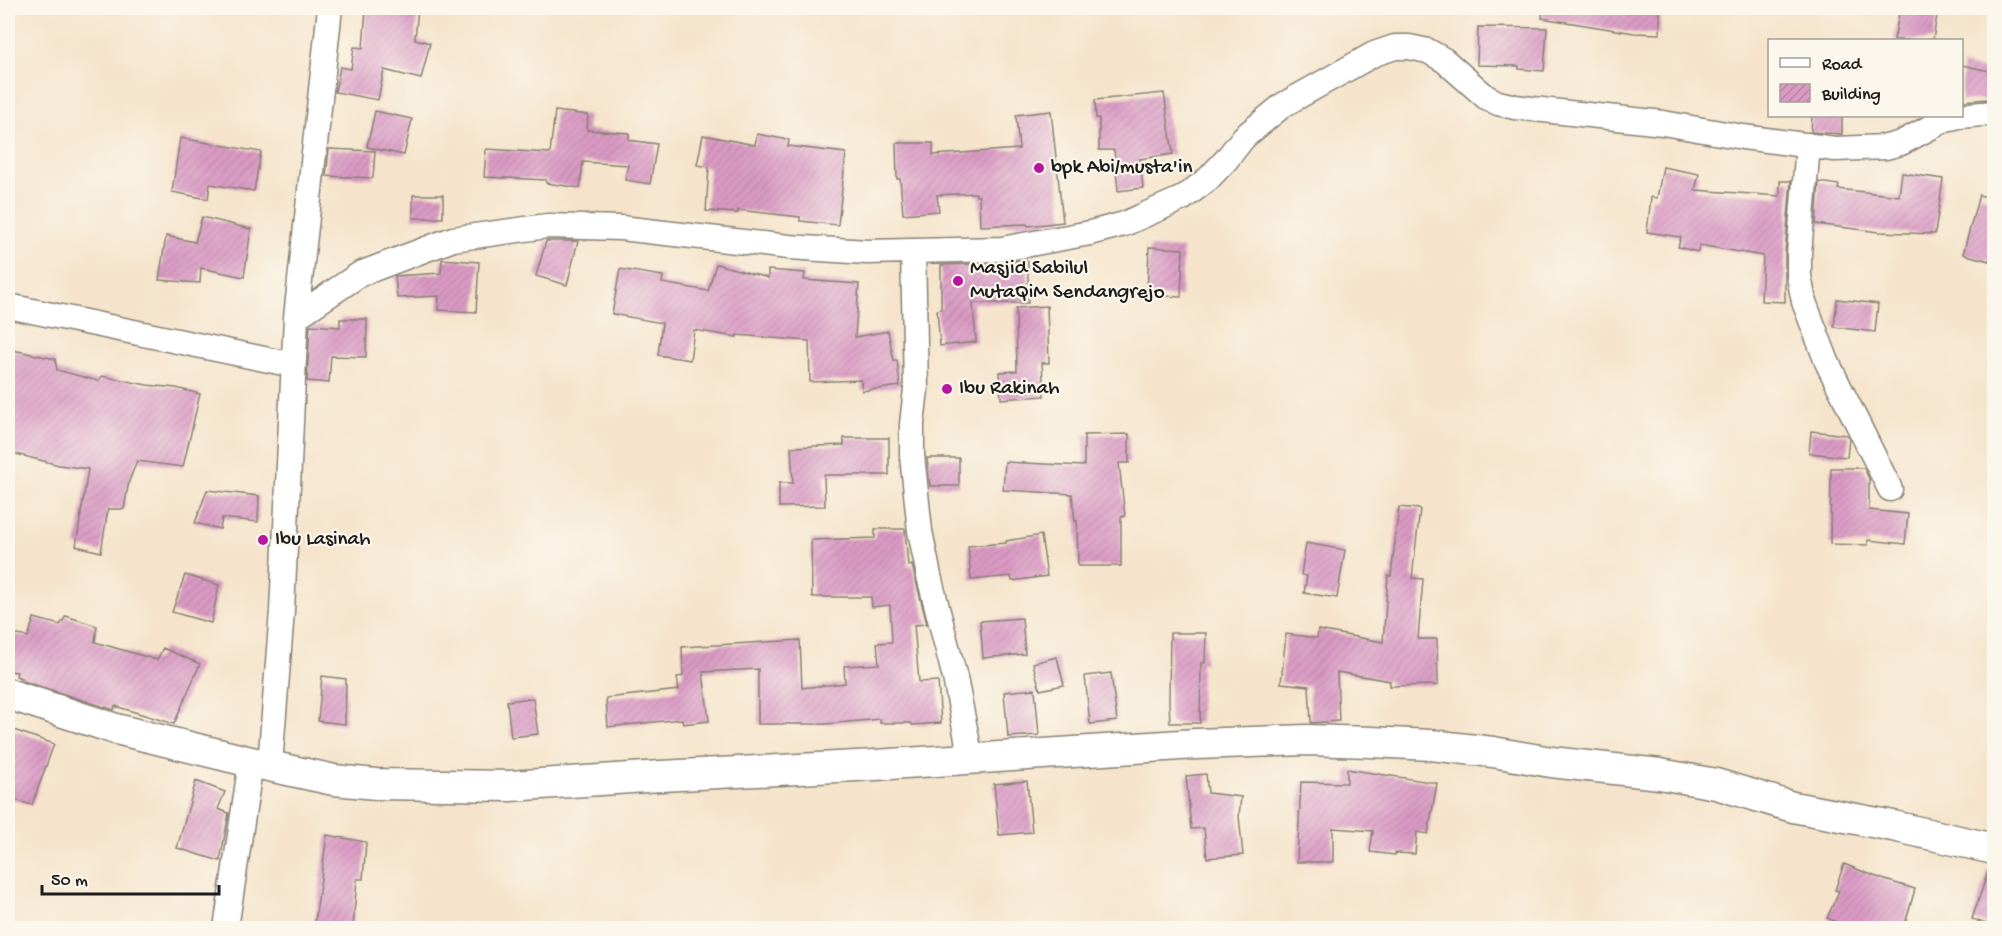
<svg xmlns="http://www.w3.org/2000/svg" width="2002" height="936" viewBox="0 0 2002 936" font-family="'Gochi Hand',sans-serif">
	<style>
		.building { fill: url(#building-hatch) }
		.lines { fill: none; stroke-linecap: round; stroke-linejoin: round }
		.minor-casing { stroke: #888074; stroke-width: 27 }
		.tertiary-casing { stroke: #888074; stroke-width: 33 }
		.minor { stroke: #fff; stroke-width: 24 }
		.tertiary { stroke: #fff; stroke-width: 30 }
		.poi-dot { fill: #b5179e; stroke: #fbf7ec; stroke-width: 2 }
		.labels { text-anchor: middle; dominant-baseline: central; stroke-width: 4.5; stroke-linejoin: round; paint-order: stroke }
		.poi-label { font-size: 21px; fill: #1c1c1c; stroke: #fbf7ec; text-anchor: start }
	</style>
	<defs>
		<pattern id="building-hatch" width="6" height="6" patternUnits="userSpaceOnUse" patternTransform="scale(1.5)"><rect width="6" height="6" fill="#da9ac4"/><path d="M-1 1l2-2M0 6l6-6M5 7l2-2" fill="none" stroke="#ba84a8"/></pattern>
	</defs>
	<rect width="100%" height="100%" fill="#fbf7ec"/>
	<filter id="ink" filterUnits="userSpaceOnUse"><feTurbulence type="fractalNoise" baseFrequency=".0167" numOctaves="2"/><feDisplacementMap in="SourceGraphic" scale="12" xChannelSelector="R" yChannelSelector="G"/><feConvolveMatrix kernelMatrix="1 2 1 2 8 2 1 2 1" color-interpolation-filters="sRGB"/></filter>
	<filter id="wash" filterUnits="userSpaceOnUse"><feTurbulence type="fractalNoise" baseFrequency=".008" numOctaves="4" result="noise"/><feDisplacementMap in="SourceGraphic" scale="24" xChannelSelector="R" yChannelSelector="G"/><feGaussianBlur stdDeviation="1.35" result="paint"/><feColorMatrix in="noise" values="0 0 0 0 0 0 0 0 0 0 0 0 0 0 0 0 0 1.4 0 .05"/><feComposite in="paint" operator="in"/></filter>
	<g filter="url(#wash)">
		<rect width="100%" height="100%" fill="#f5e4cb"/>
		<g id="blocks">
			<path class="building" d="M366,8H418L415,39L430,43L421,79L384,70L378,100L335,92L340,67L351,69L354,47L363,48Z
				M1543,8H1660V34L1634,33L1542,18Z
				M1900,8L1938,9L1933,40H1894Z
				M1478,27L1547,28L1544,71L1519,69V66L1477,65Z
				M1962,65L1994,72L1988,99L1962,101Z
				M1164,93L1173,154L1140,159L1143,188L1118,191L1114,150H1099V118H1096L1095,100Z
				M375,111L412,119L404,155L367,147Z
				M555,111L588,115L587,130L629,133V140L657,144L650,184L625,180L628,165L583,162L580,188L546,183V180L484,177L486,149L550,153Z
				M1051,111L1063,222L1028,226L1027,224L980,226L979,196H976V193L937,195L939,211L903,214L900,179H897L896,143H933V155L1019,149L1016,115Z
				M1812,116H1842V134L1811,132Z
				M757,134L789,140L788,146L846,153L838,225L800,221V217L738,210V213L706,211L709,167L697,165L703,135L755,145Z
				M180,138L261,152L254,191L210,184L208,199L172,192Z
				M329,149L375,151L373,178L326,176Z
				M1663,167L1699,174L1695,190L1780,196V181H1791L1785,254V302L1761,301L1763,256L1699,245L1698,252L1678,247L1681,237L1647,232L1651,197L1657,198Z
				M1902,173L1943,179L1935,234L1879,232L1816,224L1819,182L1839,185L1838,189L1899,196Z
				M413,195H443V218H413Z
				M1979,195L1995,199V242L1989,261L1963,254Z
				M202,217L251,229L244,277L201,268L200,283L159,280L166,236L195,242Z
				M546,241H578L567,285L536,276Z
				M1149,247L1183,249L1181,297L1147,295Z
				M442,259L479,262L476,312L438,310L439,296L397,298L395,276L441,273Z
				M1017,261H1028V303H973L976,342L940,346L937,310L941,309V265L1002,263Z
				M716,264L768,278V270L805,273L804,280L859,284L855,337L888,331L894,361L897,360L900,386L862,391L861,380L810,382L809,341L737,335V337L694,330L690,360L658,355L662,323L612,314L620,269L663,276L662,283L708,291Z
				M1837,299L1878,304L1875,332L1834,327Z
				M1047,306L1049,363H1042L1044,396L1001,399L999,372L1017,371L1016,308Z
				M340,319H367L366,357L331,356L329,383L307,381L310,325L340,327Z
				M8,349L55,359L57,370L98,381L102,376L147,385L176,388L200,394L183,467L137,461L129,481L124,509H108L101,552L76,546L88,469L59,465L8,452Z
				M1811,431L1847,435L1849,438L1847,457L1809,453Z
				M1129,434V463H1119L1125,516L1121,517V566H1078L1077,521H1075L1072,494L1003,490L1005,462L1084,466V435Z
				M844,438H889V475H824L825,506L779,507V483H793L791,447L844,445Z
				M927,458H959V486H930Z
				M1831,468H1864L1869,479V510L1908,514L1905,544L1868,540V545L1830,544Z
				M207,490L259,496L258,522L222,518L220,529L195,523Z
				M1399,507L1420,509L1412,578L1423,579L1418,639H1437L1438,685L1390,686V681L1337,672L1339,721L1311,723L1309,686L1281,683L1286,634L1317,638L1318,630L1383,642L1388,576H1391Z
				M875,529H905L908,566L912,565L927,624L914,625L919,682L938,681L941,723L912,725L911,723H880V719L826,724H758V669L703,672L709,721L683,724L682,719L608,727L606,698L679,690L677,677L683,676L682,647L800,640L802,688L845,683L844,666L879,664L877,643L892,642L890,605L872,607L871,597H812L811,540L875,538Z
				M1041,535L1047,576L1012,581L1011,576L971,580L968,546L1006,543V541Z
				M1306,543L1345,550L1337,598L1304,593L1307,576L1301,575Z
				M185,575L219,585L211,623L172,612Z
				M66,616L97,626L95,642L157,660L163,648L200,664L174,724L115,706L114,710L23,681V679L16,676L17,672L8,671V633L28,637L34,618L60,625Z
				M1022,618L1025,654L983,658L980,621Z
				M1170,633H1206L1205,663H1201L1200,723H1170L1169,701Z
				M1057,657L1064,685L1040,690L1033,663Z
				M1111,673L1117,721L1090,724L1085,676Z
				M322,676L346,679L345,724L318,721Z
				M1035,689L1039,735L1008,737L1004,692Z
				M533,698L538,734L511,737L507,701Z
				M8,728L54,744L32,805L8,798Z
				M1347,769L1437,783L1428,834L1417,832L1415,854L1395,853V855L1370,852L1373,831L1333,828V862H1297L1301,782L1347,783Z
				M1206,774L1208,793L1241,797L1239,816L1243,855L1207,858L1204,828L1191,829L1186,776Z
				M196,781L225,792L218,809L229,813L220,861L177,848Z
				M1027,781L1032,832L999,835L994,784Z
				M327,835L366,842L363,879H357L353,928H314Z
				M1844,864L1882,879L1915,889L1904,928H1883L1866,924L1864,928H1851L1827,918L1839,891L1835,890Z
				M1990,866H1995V927L1972,919Z"/>
		</g>
	</g>
	<g filter="url(#ink)">
		<use href="#blocks" fill-opacity="0" stroke="#888074" stroke-width="1.5"/>
		<g class="lines">
			<g class="minor-casing">
				<path id="minor" d="M1808,145L1799,254V276L1804,302L1827,362L1890,489
					M913,251L916,389L912,424V455L920,531L929,576L955,678L971,759
					M8,306L293,365
					M296,317L330,8
					M270,765L282,611L296,317L360,274L453,239L547,226L621,228L789,247L867,252L1002,249L1090,233L1124,224L1183,198L1208,179L1226,160L1244,137L1283,105L1374,54L1395,47H1409L1428,51L1444,60L1486,97L1498,103L1515,107L1663,123L1743,137L1835,149L1886,147L1901,143L1946,119L1959,116L1994,113
					M226,928L251,762"/>
			</g>
			<g class="tertiary-casing">
				<path id="tertiary" d="M8,694L116,729L251,762L334,780L376,784L510,786L661,776L875,765L1196,744L1306,740L1371,742L1431,745L1493,752L1551,762L1660,774L1716,784L1793,807L1893,826L1994,849"/>
			</g>
			<use href="#minor" class="minor"/>
			<use href="#tertiary" class="tertiary"/>
		</g>
	</g>
	<g class="poi-dot">
		<circle cx="1039" cy="168" r="6"/>
		<circle cx="958" cy="281" r="6"/>
		<circle cx="947" cy="389" r="6"/>
		<circle cx="263" cy="540" r="6"/>
	</g>
	<g class="labels">
		<g class="poi-label">
			<text x="1051" y="168">bpk Abi/musta'in</text>
			<text x="970" y="269">Masjid Sabilul<tspan x="970" dy="24">MutaQiM Sendangrejo</tspan></text>
			<text x="959" y="389">Ibu Rakinah</text>
			<text x="275" y="540">Ibu Lasinah</text>
		</g>
	</g>
	<rect width="2002" height="936" fill="none" stroke="#fbf7ec" stroke-width="30"/>
	<rect x="1768" y="39" width="195" height="78" fill="#fbf7ec" stroke="#a29f99" stroke-width="1.5"/>
	<rect x="1780" y="58" width="30" height="9" fill="#ffffff" stroke="#a29f99" stroke-width="1.5"/>
	<text x="1822" y="69" font-size="18" fill="#1c1c1c">Road</text>
	<rect x="1780" y="84" width="30" height="18" fill="url(#building-hatch)" stroke="#a29f99" stroke-width="1.5"/>
	<text x="1822" y="99" font-size="18" fill="#1c1c1c">Building</text>
	<path d="M42 885v9h177v-9" fill="none" stroke="#1c1c1c" stroke-width="3"/>
	<text x="51" y="885" font-size="18" fill="#1c1c1c" stroke="#fbf7ec" stroke-width="4.5" paint-order="stroke">50 m</text>
</svg>
